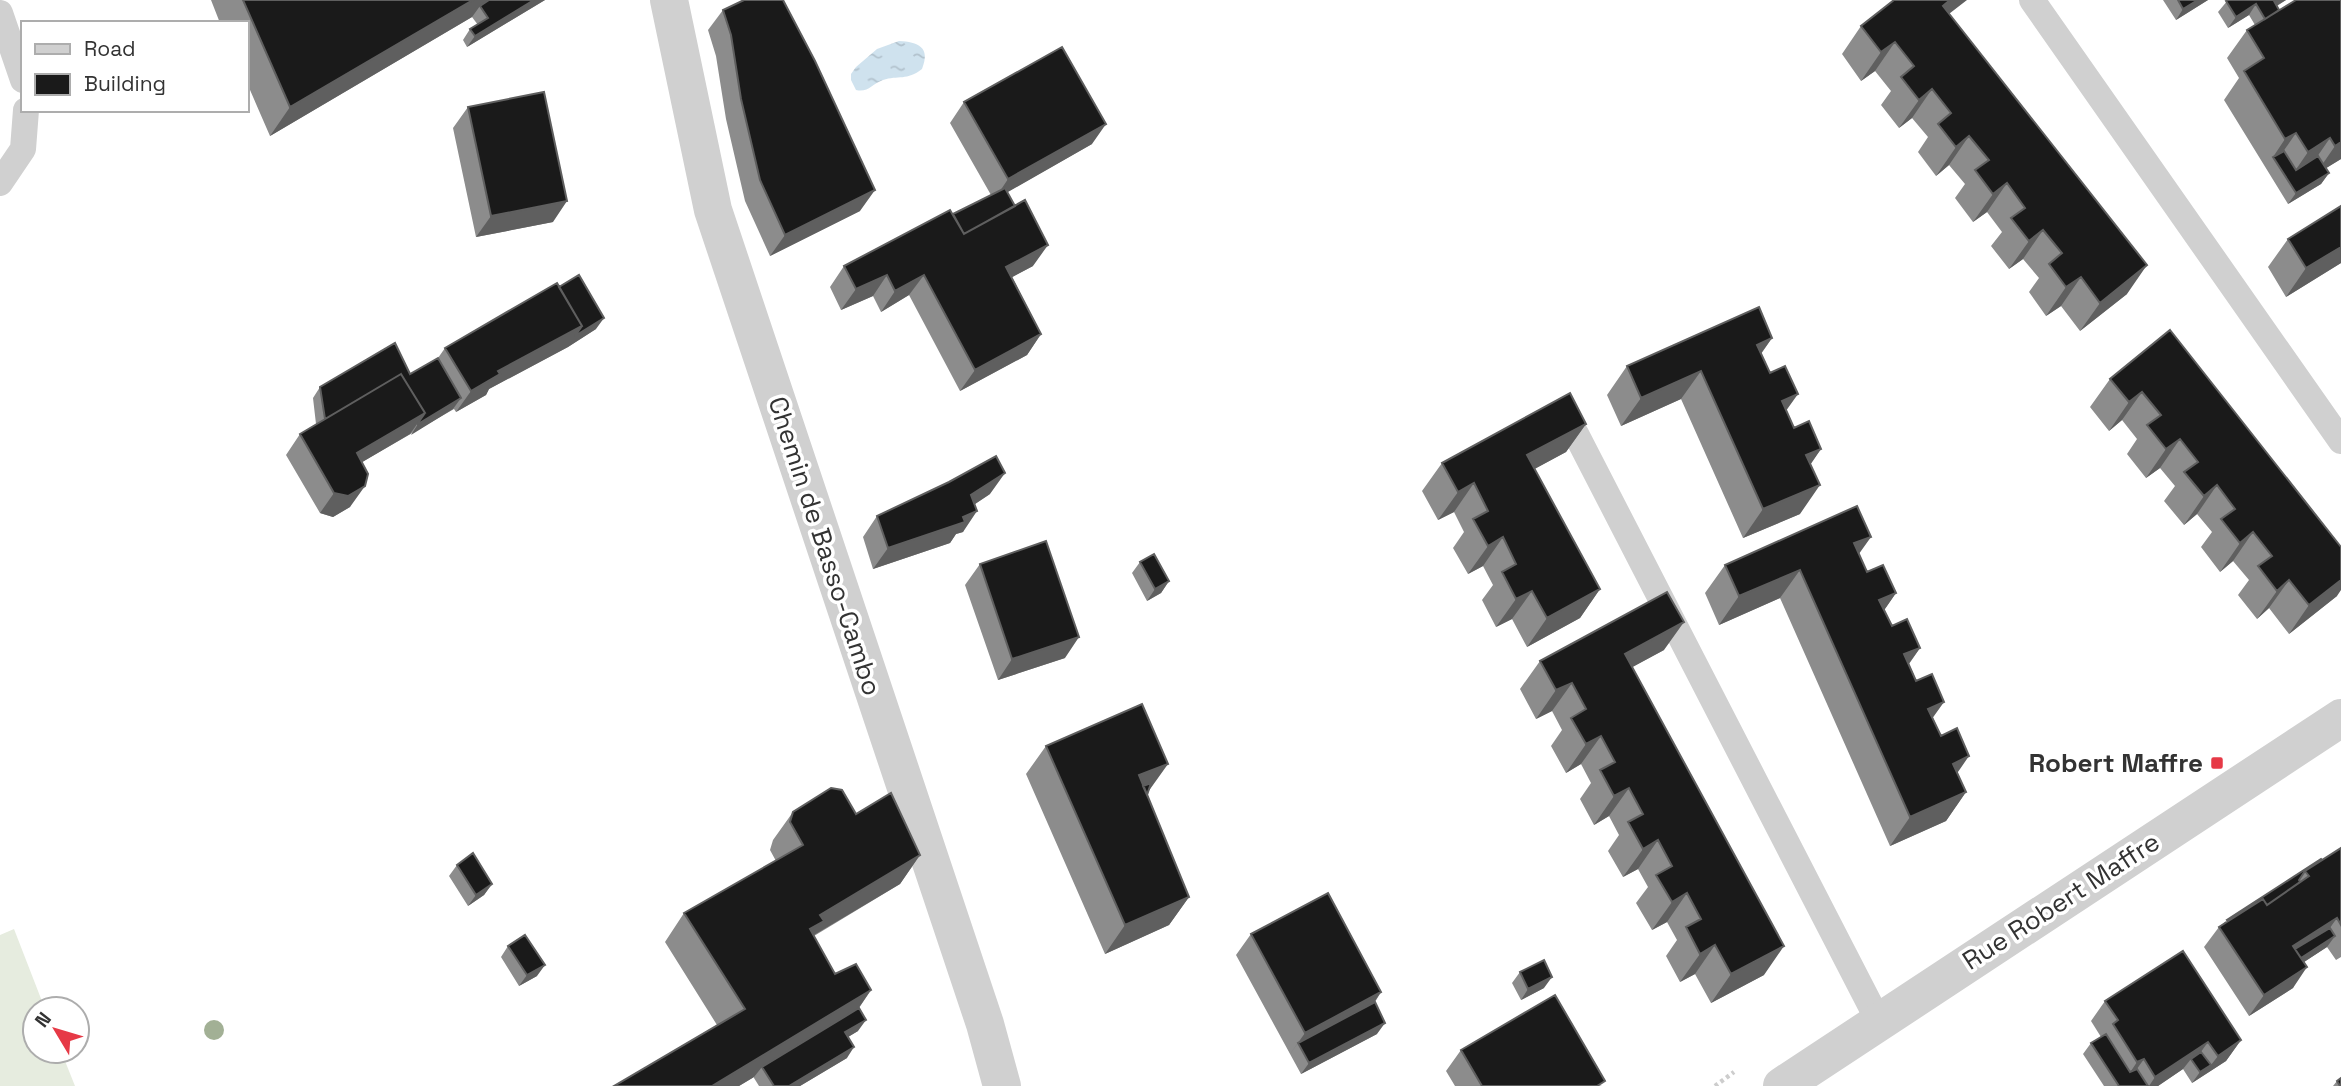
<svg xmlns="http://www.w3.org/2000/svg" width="2341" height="1086" viewBox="0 0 2341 1086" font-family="'Space Grotesk',sans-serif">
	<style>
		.garden { fill: #e6ecdf }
		.water { fill: url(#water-ripples) }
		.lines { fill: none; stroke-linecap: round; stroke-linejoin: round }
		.path { stroke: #cdcdcd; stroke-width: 4.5; stroke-dasharray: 3.5 3.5; stroke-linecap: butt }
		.service { stroke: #d0d0d0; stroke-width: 26 }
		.minor { stroke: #d0d0d0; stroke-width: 38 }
		.tertiary { stroke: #d0d0d0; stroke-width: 38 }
		.tree { fill: #a2b095 }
		.wall { fill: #8c8c8c }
		.shaded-wall { fill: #5f5f5f }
		.building { fill: #1a1a1a; stroke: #5f5f5f; stroke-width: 2 }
		.poi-dot { fill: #e63946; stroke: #fff; stroke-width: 2.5 }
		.labels { text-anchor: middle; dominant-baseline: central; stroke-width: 7; stroke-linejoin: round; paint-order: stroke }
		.street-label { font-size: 26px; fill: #333; stroke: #fff }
		.poi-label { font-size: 26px; font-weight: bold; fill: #333; stroke: #fff; text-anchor: end }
	</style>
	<defs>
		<pattern id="water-ripples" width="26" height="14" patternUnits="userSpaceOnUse" patternTransform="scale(1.75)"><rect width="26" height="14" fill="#cfe2ee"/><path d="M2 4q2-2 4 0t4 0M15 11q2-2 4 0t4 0" fill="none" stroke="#b2c2cd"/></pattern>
	</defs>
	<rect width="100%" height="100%" fill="#fff"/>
	<path class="garden" d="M14,929L45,1009H35V1051H61L75,1086H0V935Z"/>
	<path class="water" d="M899,41C918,42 931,47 922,69C907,81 898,75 883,80C872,84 868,93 856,90L851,80V74L856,67L877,49Z"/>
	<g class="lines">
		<path class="path" d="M1715,1086L1734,1072"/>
		<path class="service" d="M2032,0L2341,441
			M0,13L23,80
			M0,183L23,149L26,110
			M1576,434L1879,1022"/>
		<path class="minor" d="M1782,1086L2341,718"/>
		<path class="tertiary" d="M669,0L713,210L985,1024L1002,1086"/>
	</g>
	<circle class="tree" cx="214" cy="1030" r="10"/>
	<path class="wall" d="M211,0H545L467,47L463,40L470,29L478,25L472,17L270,136L247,83V23H220Z
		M2163,0H2208L2176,20Z
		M2228,0H2286L2277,6L2341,159L2326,168L2329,173L2321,184L2288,204L2224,100L2239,78L2227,58L2247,30L2255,25L2249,15L2228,28L2218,12Z
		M723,10L860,211L770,256L745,201L726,119L716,56L708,30Z
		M1949,14L2127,294L2080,331L2061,306L2046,316L2029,292L2039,278L2023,259L2009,269L1991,246L2002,232L1987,212L1973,222L1955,198L1965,184L1949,165L1936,176L1918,152L1928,137L1912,118L1899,128L1881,105L1891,91L1875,71L1861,81L1842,54L1861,26Z
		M964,102L1092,144L1007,192L1033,266L1012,277L1041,334L1027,355L960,391L909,295L881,312L873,296L841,310L830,287L844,266L953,214L991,195L950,123Z
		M468,107L553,222L476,237L453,128Z
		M2288,239L2341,263L2286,297L2268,267Z
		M559,287L596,329L568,347L489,389L486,395L456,412L454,409L362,462L350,507L333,517L320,513L286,455L300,434L316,424L313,398L320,387L410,374L438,358L445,348Z
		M2170,330L2337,596L2289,634L2269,608L2257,619L2238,595L2249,580L2233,561L2220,572L2201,547L2212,532L2197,514L2184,525L2164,501L2175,486L2160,468L2146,478L2127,454L2137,439L2122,420L2109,431L2090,407L2110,379Z
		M1772,338L1761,354L1794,428L1821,449L1810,464L1800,514L1743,538L1681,399L1621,426L1607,395L1627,366Z
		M1586,424L1566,452L1534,469L1600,589L1580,618L1527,647L1512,619L1496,627L1482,600L1493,585L1483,566L1468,574L1453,548L1464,532L1454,512L1438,520L1422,491L1442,463Z
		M990,494L975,504L963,532L956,534L950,543L873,569L863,537L877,516Z
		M1859,553L1867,572L1896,593L1884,610L1892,626L1920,648L1909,664L1966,792L1946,821L1890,846L1780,598L1719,625L1705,593L1725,565Z
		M1140,562L1169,581L1161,593L1147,601L1132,573Z
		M980,564L1065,658L998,680L965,585Z
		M1664,650L1632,667L1764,975L1711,1003L1695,974L1680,982L1666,956L1677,940L1667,922L1652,930L1636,903L1648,887L1638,869L1623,877L1608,851L1619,835L1609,816L1594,825L1580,799L1591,783L1581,764L1566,773L1551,746L1562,730L1552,711L1536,719L1520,689L1540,661Z
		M1046,746L1148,792L1147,795L1189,897L1169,925L1105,954L1026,774Z
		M793,812L856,814L920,855L900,884L814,936L835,974L871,990L859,1008L858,1031L848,1037L847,1058L800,1086H759L754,1078V1077L739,1086H614L717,1025L665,942L684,913L776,861L770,850L773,840Z
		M2341,848V957L2336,960L2327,947L2304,962L2293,988L2249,1016L2204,947L2219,927L2227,920Z
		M457,865L492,884L484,895L468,906L449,876Z
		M1251,934L1381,992L1375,1002L1377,1034L1301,1074L1236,955Z
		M508,946L537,976L519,986L501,957Z
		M1520,972L1544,988L1521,1000L1512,983Z
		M2105,1001L2241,1040L2226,1061L2192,1083L2183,1069L2158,1086H2104L2083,1054L2091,1043L2101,1037L2091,1021Z
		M1461,1050L1602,1086H1455L1446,1071Z
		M2337,1081L2341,1086H2333Z"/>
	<path class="shaded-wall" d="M473,0H501L480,6L472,17L270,136L290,107Z
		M534,0H545L467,47L475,36Z
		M1950,0H1967L1923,34L1943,6Z
		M2198,0H2208L2176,20L2183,9Z
		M2275,0H2286L2266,12Z
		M2256,4L2249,15L2228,28L2236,17Z
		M1895,42L1875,71L1861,81L1881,52Z
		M1932,89L1912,118L1899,128L1919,100Z
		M1106,124L1092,144L994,200L1008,179Z
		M2296,133L2276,162L2273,157L2285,139Z
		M1969,136L1949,165L1936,176L1956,147Z
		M2330,138L2310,167L2288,181L2308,152Z
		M2341,142V159L2315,175L2335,146Z
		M2329,173L2321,184L2288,204L2296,193Z
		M2007,183L1987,212L1973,222L1993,194Z
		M875,190L860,211L770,256L785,235Z
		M567,201L553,222L476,237L491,216Z
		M2043,230L2023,259L2009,269L2029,241Z
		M1048,245L1033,266L992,288L1006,267Z
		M2341,247V263L2286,297L2306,268Z
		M2147,265L2127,294L2080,331L2100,303Z
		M887,275L873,296L841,310L856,289Z
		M924,275L909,295L881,312L895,291Z
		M2081,277L2061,306L2046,316L2066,287Z
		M604,318L596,329L568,347L489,389L486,395L456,412L471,391L498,371L582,326Z
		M1041,334L1027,355L960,391L975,370Z
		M1772,338L1752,366L1757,345Z
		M1701,371L1681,399L1621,426L1641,398Z
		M2142,392L2122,420L2109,431L2129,402Z
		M1798,394L1778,422L1782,401Z
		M461,398L453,409L411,435L418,424Z
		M425,413L410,434L342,474L357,453Z
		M1586,424L1566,452L1507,484L1527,455Z
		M2180,439L2160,468L2146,478L2166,449Z
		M1821,449L1802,477L1806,455Z
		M1005,473L990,494L957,516L971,495Z
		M1474,483L1454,512L1438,520L1458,492Z
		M1820,485L1800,514L1743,538L1763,509Z
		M2217,485L2197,514L2184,525L2204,496Z
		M365,486L350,507L333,517L320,513L334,493Z
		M977,511L963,532L956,534L950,543L873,569L888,548Z
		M2253,532L2233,561L2220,572L2240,543Z
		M1503,537L1483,566L1468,574L1488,546Z
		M1871,537L1851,565L1854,543Z
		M1800,570L1780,598L1719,625L1739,596Z
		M2289,580L2269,608L2257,619L2277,591Z
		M2341,580V590L2337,596L2289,634L2309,605Z
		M1169,581L1161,593L1147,601L1155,589Z
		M1600,589L1580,618L1527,647L1547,618Z
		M1532,591L1512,619L1496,627L1516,599Z
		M1896,593L1876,622L1879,600Z
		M1684,622L1664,650L1605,682L1625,654Z
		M1079,637L1065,658L998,680L1012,659Z
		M1920,648L1900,676L1904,654Z
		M1572,683L1552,711L1536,719L1556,690Z
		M1944,702L1924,730L1928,709Z
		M1601,736L1581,764L1566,773L1586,744Z
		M1969,756L1949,785L1953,764Z
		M1168,764L1148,792L1129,799L1139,775Z
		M1629,788L1609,816L1594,825L1614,796Z
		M1966,792L1946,821L1890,846L1910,817Z
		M1658,840L1638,869L1623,877L1643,849Z
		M920,855L900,884L814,935L790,958L820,915Z
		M492,884L484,895L468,906L476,895Z
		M1687,893L1667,922L1652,930L1672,902Z
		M1189,897L1169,925L1105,954L1125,925Z
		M2337,918L2322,939L2289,960L2293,946Z
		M2335,936L2327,947L2284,975L2292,964Z
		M1715,945L1695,974L1680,982L1700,954Z
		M1784,946L1764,975L1711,1003L1731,974Z
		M545,965L537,976L519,986L527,975Z
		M2307,967L2293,988L2249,1016L2264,995Z
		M1552,977L1544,988L1521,1000L1528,989Z
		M871,990L851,1019L762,1067L754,1077L739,1086H712Z
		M1381,992L1367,1013L1298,1043L1290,1054L1305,1033Z
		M866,1020L858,1031L838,1043L845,1032Z
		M1385,1023L1377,1034L1301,1074L1309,1063Z
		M2241,1040L2226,1061L2192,1083L2200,1072L2211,1065L2218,1056Z
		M2208,1042L2193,1063L2191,1059L2183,1069L2158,1086H2149L2155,1077Z
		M854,1047L847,1058L800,1086H789Z
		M2144,1059L2129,1080L2123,1083L2137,1062Z"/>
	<path class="building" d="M243,0H473L290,107Z
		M489,0H534L475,36L470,29L488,18L480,6Z
		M744,0H783L815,61L875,190L785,235L760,180L741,99L731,35L723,10Z
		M1894,0H1950L1943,6L2147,265L2100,303L2081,277L2066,287L2049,264L2062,253L2043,230L2029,241L2011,218L2025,208L2007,183L1993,194L1975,170L1989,160L1969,136L1956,147L1938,124L1951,113L1932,89L1919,100L1901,77L1914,66L1895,42L1881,52L1861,26Z
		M2178,0H2198L2183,9Z
		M2228,0H2275L2274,1L2279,10L2265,19L2256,4L2236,17L2226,1Z
		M2296,0H2341V142L2335,146L2330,138L2308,152L2296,133L2285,139L2244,71L2264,58L2247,30Z
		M1062,47L1106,124L1008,179L964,102Z
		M544,92L567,201L491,216L468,107Z
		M2284,151L2296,170L2318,156L2329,173L2296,193L2273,157Z
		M1005,188L1015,206L964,234L953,214Z
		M1025,200L1048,245L1006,267L1041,334L975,370L924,275L895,291L887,275L856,289L844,266L950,210L964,234Z
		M2341,206V247L2306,268L2288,239Z
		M579,275L604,318L575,336L582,326L559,287Z
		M557,283L582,326L498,371L500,374L471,391L445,348Z
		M1759,307L1772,338L1757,345L1770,373L1785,366L1798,394L1782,401L1794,428L1809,421L1821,449L1806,455L1820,485L1763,509L1701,371L1641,398L1627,366Z
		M2170,330L2341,547V580L2309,605L2289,580L2277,591L2258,566L2272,556L2253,532L2240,543L2221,519L2235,509L2217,485L2204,496L2184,472L2198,462L2180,439L2166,449L2147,425L2161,415L2142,392L2129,402L2110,379Z
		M395,343L410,374L438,358L461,398L418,424V423L425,413L401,374L325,419L320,387Z
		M401,374L425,413L357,453L368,474L365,486L348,496L334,493L300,434Z
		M1570,393L1586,424L1527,455L1600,589L1547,618L1532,591L1516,599L1502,572L1516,564L1503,537L1488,546L1473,519L1488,511L1474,483L1458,492L1442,463Z
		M996,456L1005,473L971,495L977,511L963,517L965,522L888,548L877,516L949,482Z
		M1857,506L1871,537L1854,543L1867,572L1883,565L1896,593L1879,600L1892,626L1907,619L1920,648L1904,654L1916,681L1932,674L1944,702L1928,709L1941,736L1957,728L1969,756L1953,764L1966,792L1910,817L1800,570L1739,596L1725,565Z
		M1046,541L1079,637L1012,659L980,564Z
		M1154,554L1169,581L1155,589L1140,562Z
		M1667,592L1684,622L1625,654L1784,946L1731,974L1715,945L1700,954L1686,927L1701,919L1687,893L1672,902L1656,875L1672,866L1658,840L1643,849L1628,822L1643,814L1629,788L1614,796L1600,770L1615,762L1601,736L1586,744L1571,718L1586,709L1572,683L1556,690L1540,661Z
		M1142,704L1168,764L1139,775L1189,897L1125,925L1046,746Z
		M1151,783L1147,795L1143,786Z
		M831,788L842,790L856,814L891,793L920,855L820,915L824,921L810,929L835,974L856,964L871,990L712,1086H614L745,1009L684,913L803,845L790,822L793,812Z
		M2341,848V925L2337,918L2293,946L2307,967L2264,995L2219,927L2263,899L2267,905L2309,876L2305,871Z
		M473,853L492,884L476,895L457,865Z
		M2321,859L2322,860L2305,871L2299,880L2300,882L2267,905L2263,899L2228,921L2227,920Z
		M1328,893L1381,992L1305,1033L1251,934Z
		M2330,928L2335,936L2301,958L2295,949Z
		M525,935L545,965L527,975L508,946Z
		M2183,951L2241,1040L2218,1056L2208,1042L2155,1077L2144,1059L2137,1062L2113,1024L2118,1020L2105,1001Z
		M1544,960L1552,977L1528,989L1520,972Z
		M1555,995L1605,1081L1597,1086H1482L1461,1050Z
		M1375,1002L1385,1023L1309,1063L1298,1043Z
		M859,1008L866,1020L845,1032L854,1047L789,1086H774L762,1067Z
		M2106,1034L2130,1072L2137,1069L2148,1086H2119L2091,1043Z
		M2201,1052L2211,1065L2200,1072L2191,1059Z
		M2341,1078V1086H2340L2337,1081Z"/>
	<rect class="poi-dot" x="2210" y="756" width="14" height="14" rx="3.5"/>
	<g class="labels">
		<g class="street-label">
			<text transform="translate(825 546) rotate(72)">Chemin de Basso-Cambo</text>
			<text transform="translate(2061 901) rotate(-33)">Rue Robert Maffre</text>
		</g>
		<g class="poi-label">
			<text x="2203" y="763">Robert Maffre</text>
		</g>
	</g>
	<rect x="21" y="21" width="228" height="91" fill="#ffffff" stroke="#adadad" stroke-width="2"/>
	<rect x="35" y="44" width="35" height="10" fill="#d0d0d0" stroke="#adadad" stroke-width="2"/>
	<text x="84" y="56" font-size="21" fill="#333333">Road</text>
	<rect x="35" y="74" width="35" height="21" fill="#1a1a1a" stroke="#adadad" stroke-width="2"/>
	<text x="84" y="91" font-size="21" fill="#333333">Building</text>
	<g transform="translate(56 1030) rotate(308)"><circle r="33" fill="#ffffff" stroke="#adadad" stroke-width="2"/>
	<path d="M0-5L12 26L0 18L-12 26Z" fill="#e63946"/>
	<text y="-10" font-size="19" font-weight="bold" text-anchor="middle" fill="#333333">N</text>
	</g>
</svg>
